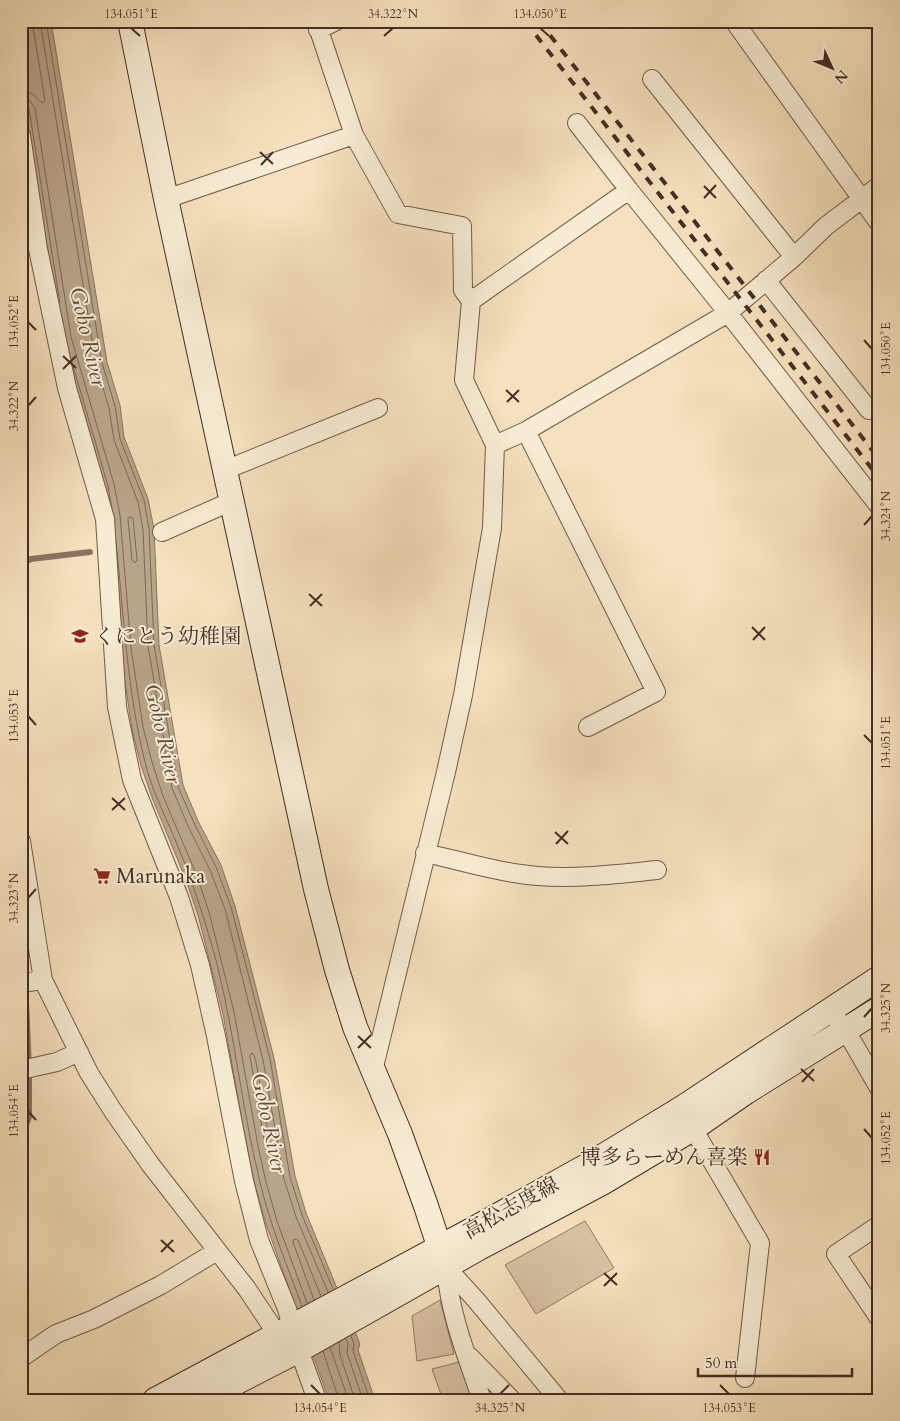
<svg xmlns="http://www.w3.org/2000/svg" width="900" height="1421" viewBox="0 0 900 1421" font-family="Cardo,'Noto Serif JP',serif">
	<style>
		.green { fill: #d7c2a3; stroke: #8d7864 }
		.water { fill: #b8a489; stroke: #897461 }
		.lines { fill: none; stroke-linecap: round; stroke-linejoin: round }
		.shore { stroke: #7e6856; stroke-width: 1 }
		.stream { stroke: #897461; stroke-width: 6 }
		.street-casing { stroke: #705a4a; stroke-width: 20 }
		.secondary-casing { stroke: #432d24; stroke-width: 26 }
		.street { stroke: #f8ecd4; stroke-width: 18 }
		.secondary { stroke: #f8ecd4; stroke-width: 24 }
		.rail { stroke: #432d24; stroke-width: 4; stroke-dasharray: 9 9; stroke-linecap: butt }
		.ticks { fill: none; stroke: #432d24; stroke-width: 2 }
		.labels { text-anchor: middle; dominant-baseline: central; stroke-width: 4; stroke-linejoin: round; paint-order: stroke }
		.poi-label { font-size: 21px; fill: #432d24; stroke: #f8ecd4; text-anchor: start }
		.street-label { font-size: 21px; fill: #432d24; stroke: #f8ecd4 }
		.water-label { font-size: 22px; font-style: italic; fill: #604b3d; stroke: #f8ecd4 }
		.neatline { fill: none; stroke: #432d24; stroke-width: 2 }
		.ticks-label { font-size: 12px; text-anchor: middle; fill: #432d24 }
	</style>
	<rect width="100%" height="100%" fill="#f5e1bd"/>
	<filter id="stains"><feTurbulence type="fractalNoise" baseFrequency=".004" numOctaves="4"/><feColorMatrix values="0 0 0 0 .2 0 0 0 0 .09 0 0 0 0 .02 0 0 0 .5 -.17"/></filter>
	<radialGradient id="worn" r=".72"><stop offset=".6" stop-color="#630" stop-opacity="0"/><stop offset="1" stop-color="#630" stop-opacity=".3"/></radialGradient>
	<path class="green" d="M585,1221L614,1268L536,1314L505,1265Z
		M440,1300L454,1354L417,1361L412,1316Z
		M459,1362L473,1400H443L432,1369Z"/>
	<path class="water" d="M21,21H51L107,362L120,405L124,437L148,499L154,529L159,645L183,785L198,821L221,865L235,906L274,1058L295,1176L306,1213L360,1344L358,1350L375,1400H329L266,1224L255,1185L247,1148L223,1014L198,915L186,880L153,800L141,766L132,729L120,649L113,563L60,340L21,95Z"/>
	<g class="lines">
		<path class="shore" d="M40,21L96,364L109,408L114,440L138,502L143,530L148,646L172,788L188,826L210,870L225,909L263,1060L284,1179L296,1217L328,1292
			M46,21L102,363L115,406L120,439L144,500L149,529L154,645L178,787L194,823L216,867L231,907L270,1059L290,1177L302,1215L333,1289
			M21,90L33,94L42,103L45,101L32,21
			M21,98L30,101L35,108L71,337L114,484L120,515L131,648L143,727L152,762L163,796L197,876L209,912L234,1012L258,1146L266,1182L277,1221L307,1303
			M21,104L26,105L29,109L60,303
			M72,362L108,486L112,509
			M129,517L133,518L137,560L135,563L132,560L128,519Z
			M116,542C124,616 127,690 145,762C152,791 166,817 177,844C193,883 206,923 217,964C235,1036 242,1110 260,1182C270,1225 287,1265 302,1306
			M252,1053L254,1055L256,1062L269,1138L267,1141L264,1139L250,1056Z
			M314,1300L293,1242L294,1239L298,1240L321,1296
			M351,1336L354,1344L353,1351L370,1400
			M346,1339L348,1344L347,1353L363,1400
			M339,1342L340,1355L355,1400
			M330,1347L346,1393L347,1400
			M323,1351L339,1400"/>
		<path class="stream" d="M21,564L31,559L90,552
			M23,710L22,719L24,727
			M21,1138L29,1117V1069L26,1002L23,990
			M21,1398L22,1400"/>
		<g class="street-casing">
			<path id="street" d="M316,21L354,135
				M734,21L879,223
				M318,30L336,21
				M652,79L794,257
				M577,123L629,190
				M21,135L38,249L67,388L105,519L117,707L132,780L179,897L200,965L216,1036L244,1181L259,1240L287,1309L299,1350L317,1400
				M166,199L354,135L398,214L462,226L463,290L471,301L464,380L495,445
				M766,280L869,410
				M471,301L629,190L728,313L879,506
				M526,431L656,692L588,727
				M225,470L378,408
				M162,532L232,501
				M21,841L43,980L89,1073L113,1111L150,1164L247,1289L277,1334
				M425,853C462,861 500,873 538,876C578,879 618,874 657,870
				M21,983L43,980
				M831,1010L852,1041L879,1088
				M21,1070L57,1062L79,1052
				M373,1071L446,772L463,695L492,528L495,445L526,431L728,313L794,257L826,226L879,186
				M688,1120L760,1243L745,1378
				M879,1225L836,1254L879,1318
				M446,1267L476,1300L559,1400
				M446,1267C449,1312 467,1357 482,1400
				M469,1356L512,1400
				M21,1358L56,1334L94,1319L161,1285L217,1251"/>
		</g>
		<g class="secondary-casing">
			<path id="secondary" d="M130,21L166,199L316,889L337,970L355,1027L400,1134L426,1206L446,1267
				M155,1400L470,1231L590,1164L682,1108L879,978
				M202,1400L299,1350L479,1248L602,1183L694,1128L746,1092L879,1009"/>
		</g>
		<use href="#street" class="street"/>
		<use href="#secondary" class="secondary"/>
		<path class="rail" d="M525,21L879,478
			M539,21L879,459"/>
	</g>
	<path class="ticks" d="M131,28L140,36M540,28L549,36M384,36L393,28M260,152L273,164M261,165L273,152M704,186L716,198M704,198L716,185M28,322L36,330M864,340L872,349M63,356L76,368M63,369L76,356M506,390L519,402M507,402L519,390M28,406L36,397M864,525L872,516M309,594L322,606M310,606L322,594M752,627L765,640M753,640L765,627M28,716L36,725M864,735L872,743M112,798L125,810M112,810L125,798M555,832L568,844M556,844L568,831M28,898L36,889M864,1017L872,1008M358,1036L371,1048M358,1048L371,1035M801,1069L814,1081M802,1082L814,1069M28,1111L36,1120M864,1129L872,1138M161,1240L174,1252M161,1252L173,1240M604,1273L617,1285M604,1286L617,1273M311,1385L320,1394M720,1385L729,1394M500,1394L509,1385"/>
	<defs>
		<g id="school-bare" transform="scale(1.35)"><path d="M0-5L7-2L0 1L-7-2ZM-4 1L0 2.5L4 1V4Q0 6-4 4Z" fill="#8f2418" stroke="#f8ecd4" stroke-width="2.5" paint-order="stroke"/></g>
		<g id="supermarket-bare" transform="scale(1.35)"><path d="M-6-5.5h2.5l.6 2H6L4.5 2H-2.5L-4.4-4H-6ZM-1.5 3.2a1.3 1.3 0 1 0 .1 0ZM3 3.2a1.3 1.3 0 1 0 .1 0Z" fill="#8f2418" stroke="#f8ecd4" stroke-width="2.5" paint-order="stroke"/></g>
		<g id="restaurant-bare" transform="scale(1.35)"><path d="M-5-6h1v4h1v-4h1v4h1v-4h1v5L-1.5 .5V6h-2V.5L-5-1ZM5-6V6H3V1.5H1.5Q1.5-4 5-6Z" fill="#8f2418" stroke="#f8ecd4" stroke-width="2.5" paint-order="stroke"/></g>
	</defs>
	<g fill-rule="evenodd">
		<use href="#school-bare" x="80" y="636"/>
		<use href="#supermarket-bare" x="102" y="876"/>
		<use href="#restaurant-bare" x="762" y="1157"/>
	</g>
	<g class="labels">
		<g class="poi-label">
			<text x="94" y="636">くにとう幼稚園</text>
			<text x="116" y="876">Marunaka</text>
			<text x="748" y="1157" text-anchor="end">博多らーめん喜楽</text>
		</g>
		<g class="street-label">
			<text transform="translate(511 1208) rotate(-29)">高松志度線</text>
		</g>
		<g class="water-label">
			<text transform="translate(88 337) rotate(77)">Gobo River</text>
			<text transform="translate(163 734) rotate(77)">Gobo River</text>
			<text transform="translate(269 1123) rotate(78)">Gobo River</text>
		</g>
	</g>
	<rect width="900" height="1421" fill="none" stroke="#f5e1bd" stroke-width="55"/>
	<g transform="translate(832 68) rotate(134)" stroke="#f8ecd4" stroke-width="4" paint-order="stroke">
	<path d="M0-4L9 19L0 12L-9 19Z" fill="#432d24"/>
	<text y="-8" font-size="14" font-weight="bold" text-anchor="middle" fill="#432d24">N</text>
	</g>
	<path d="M698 1368v8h154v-8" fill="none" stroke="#432d24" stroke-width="2.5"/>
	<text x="705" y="1368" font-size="15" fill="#432d24" stroke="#f8ecd4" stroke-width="4" paint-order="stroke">50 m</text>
	<rect x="28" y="28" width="844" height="1366" class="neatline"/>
	<g class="ticks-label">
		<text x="131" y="18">134.051°E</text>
		<text x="393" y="18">34.322°N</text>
		<text x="540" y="18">134.050°E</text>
		<text transform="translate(14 322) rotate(-90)" y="4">134.052°E</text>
		<text transform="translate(886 349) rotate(-90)" y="4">134.050°E</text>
		<text transform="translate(14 406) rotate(-90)" y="4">34.322°N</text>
		<text transform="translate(886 516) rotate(-90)" y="4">34.324°N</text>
		<text transform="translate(14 716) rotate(-90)" y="4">134.053°E</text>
		<text transform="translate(886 743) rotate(-90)" y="4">134.051°E</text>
		<text transform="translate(14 898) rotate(-90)" y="4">34.323°N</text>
		<text transform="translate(886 1008) rotate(-90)" y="4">34.325°N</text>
		<text transform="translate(14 1111) rotate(-90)" y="4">134.054°E</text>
		<text transform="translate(886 1138) rotate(-90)" y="4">134.052°E</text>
		<text x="320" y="1412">134.054°E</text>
		<text x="500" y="1412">34.325°N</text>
		<text x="729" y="1412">134.053°E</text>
	</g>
	<rect width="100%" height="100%" filter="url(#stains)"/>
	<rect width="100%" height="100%" fill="url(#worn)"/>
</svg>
